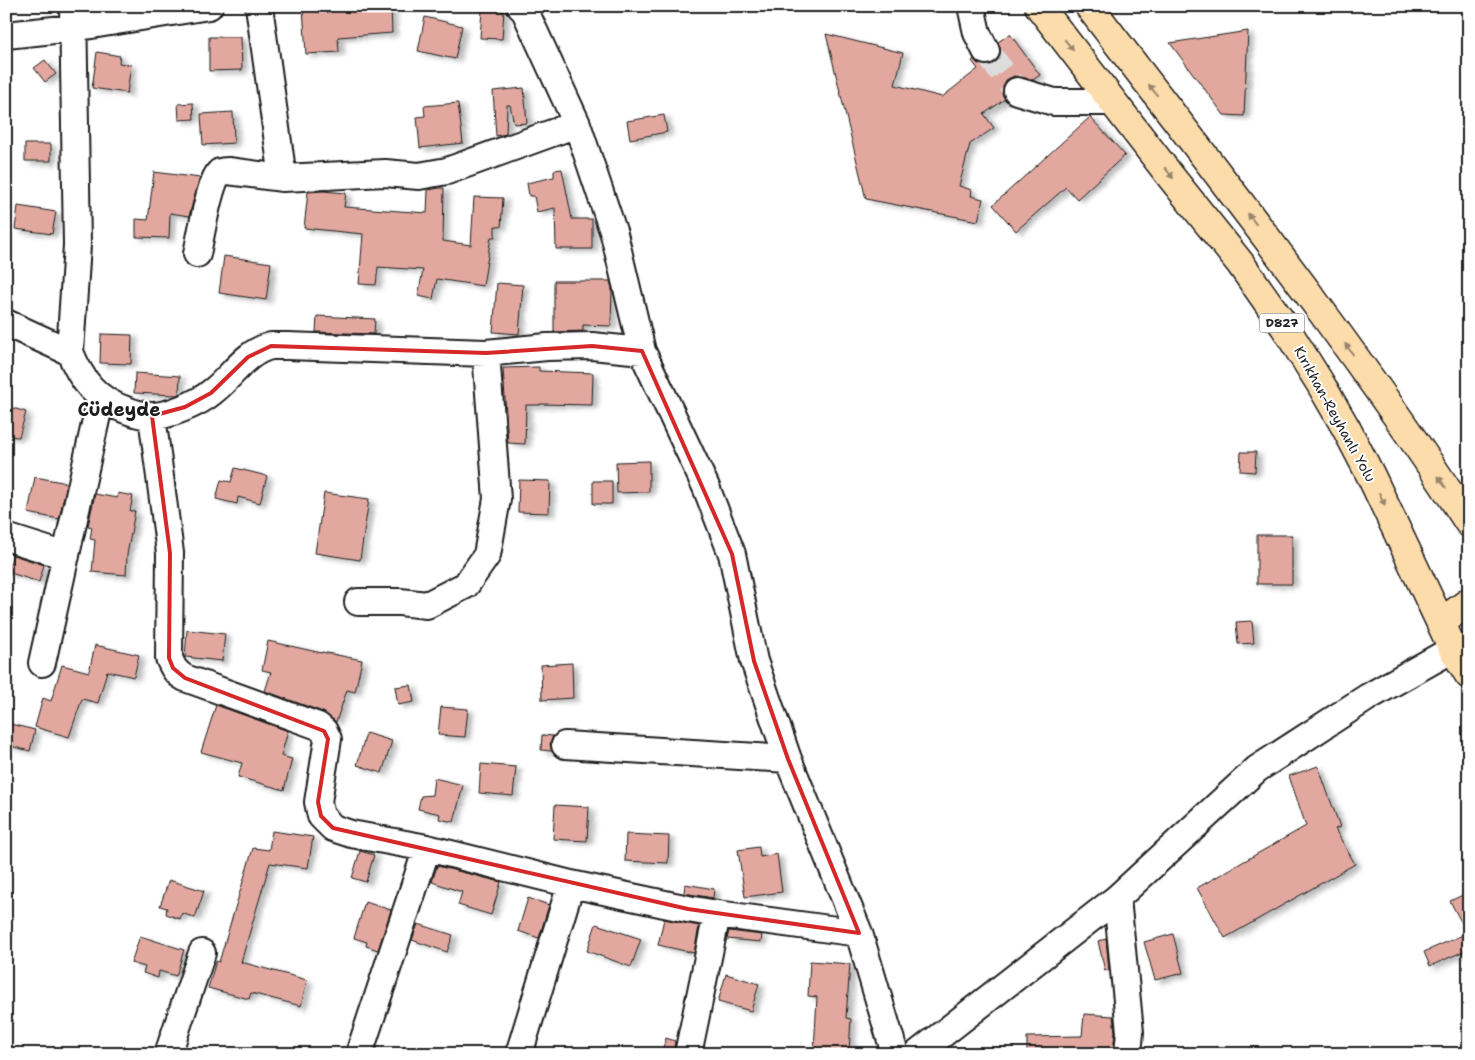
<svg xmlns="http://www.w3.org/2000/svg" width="1475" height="1060" viewBox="0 0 1475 1060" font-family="'Shantell Sans',sans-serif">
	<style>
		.building { fill: #e2a89f; stroke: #1c1c1c; filter: url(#shadow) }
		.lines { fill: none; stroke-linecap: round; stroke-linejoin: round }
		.minor-tunnel { stroke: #ddd; stroke-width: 26; stroke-dasharray: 26 13; stroke-linecap: butt }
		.minor-casing { stroke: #1c1c1c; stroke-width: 30 }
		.highway-casing { stroke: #1c1c1c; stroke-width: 31 }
		.minor { stroke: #fff; stroke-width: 26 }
		.highway { stroke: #fddcac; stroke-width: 28 }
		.oneway { fill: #98866b }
		.marked { fill: none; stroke: #d62828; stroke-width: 4; stroke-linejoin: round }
		.labels { text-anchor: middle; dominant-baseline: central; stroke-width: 4; stroke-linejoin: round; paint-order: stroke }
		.shield { fill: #fff; stroke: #606060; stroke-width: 1 }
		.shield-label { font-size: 12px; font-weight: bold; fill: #1c1c1c }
		.street-label { font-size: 14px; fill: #1c1c1c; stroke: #fff }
		.district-label { font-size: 19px; font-weight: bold; fill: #1c1c1c; stroke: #fff }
	</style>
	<defs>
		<filter id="shadow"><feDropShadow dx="5.5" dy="3" stdDeviation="2.5" flood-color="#0004"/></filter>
	</defs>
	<rect width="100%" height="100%" fill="#fff"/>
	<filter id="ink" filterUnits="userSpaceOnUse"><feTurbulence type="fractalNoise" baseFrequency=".02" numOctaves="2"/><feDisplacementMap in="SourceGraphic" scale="10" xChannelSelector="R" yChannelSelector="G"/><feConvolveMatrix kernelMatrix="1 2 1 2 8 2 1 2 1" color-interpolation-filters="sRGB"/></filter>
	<g filter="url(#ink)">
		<path class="building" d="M334,6H391L392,33L338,37L339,52L306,54L303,8Z
			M482,10L504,11L502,39L480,38Z
			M425,17L462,26L455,59L418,51Z
			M1248,31L1244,116L1224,115L1170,43Z
			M826,34L903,53L895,85L942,97L978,69L972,61L974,59L978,64L986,66L992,65L998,60L1001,51L998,42L1010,34L1040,75L1033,80L1021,77L1014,76L1006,80L1003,87L1002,94L1005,99L984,114L994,128L970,144L959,186L972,190L971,196L983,199L978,221L866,199Z
			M209,37H241L242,70L209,71Z
			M97,52L120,56L119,63L131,65L127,93L92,88Z
			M45,60L56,74L45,82L34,68Z
			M524,88L527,123L514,124L510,105H507L506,134L496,136L493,91Z
			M193,103L194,119L179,120L178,104Z
			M458,103L463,143L420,148L417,117L425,116L424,106Z
			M233,112L234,143L203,145L201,114Z
			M664,115L667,132L630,139L627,121Z
			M1090,117L1125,155L1077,199L1066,187L1016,231L993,205Z
			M25,144H51V161H25Z
			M562,169L572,219H592V249H556L555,208L537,212L534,196H529L527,183L554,177V170Z
			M154,172L200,178L189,216L170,213L169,238L136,237V219L148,220Z
			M440,188H444L443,241L471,245L474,197L503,198L501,227L495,226V237H491L483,286L437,279L433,299L418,296L423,270L378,267L376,285L359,284L363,234L304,228L308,192L323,191L346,193L344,207L427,213L428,190Z
			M18,206L56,212L52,234L15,229Z
			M224,256L271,263L266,300L219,293Z
			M554,281H610L612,288L611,326L583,325V331L554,332Z
			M497,283L523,285L519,334L493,332Z
			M317,316L375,319L374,334L316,332Z
			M101,334L132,335L131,364L100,363Z
			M539,367V371L593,373L592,405L540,404V405H526L525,444L508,443L503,368Z
			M135,373L180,376L179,394L176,395L134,393Z
			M6,406L26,412L19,437L6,436Z
			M1241,452H1256L1255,472L1240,471Z
			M649,461V492L617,493L616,462Z
			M235,468L267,476L260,503L238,497L237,504L216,499L221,480L231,482Z
			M35,477L67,483L59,519L28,513Z
			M519,480L550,481L549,513L518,512Z
			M593,481H612V504H593Z
			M118,493L133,496L130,511H135L127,555L126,575L92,572L95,540L90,539L92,527L88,526L95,494L117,498Z
			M324,493L369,499L360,560L315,553Z
			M1257,535H1292V584H1257Z
			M13,555L44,565L39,582L7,572Z
			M1252,621L1254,643L1238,644L1236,622Z
			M187,630L225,634L222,661L185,657Z
			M268,641L322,653V652L362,660L355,692L347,690L336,722L323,712L265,691L271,672L262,670Z
			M95,645L139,655L134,677L107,671L98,703L82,699L69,737L35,727L43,698L51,701L62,665L89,672Z
			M572,663L573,698L542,700L541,665Z
			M411,685L414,702L398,705L395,687Z
			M216,705L288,731L281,756L292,759L284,790L238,777L242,763L201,752Z
			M441,707L468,709L465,737L438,735Z
			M6,723L35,730L30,751L6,745Z
			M366,733L392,741L382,773L357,765Z
			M542,735L553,736L550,744L552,751L541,750Z
			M481,764L516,767L513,796L479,793Z
			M1318,766L1340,827L1335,829L1355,864L1225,938L1197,888L1306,826L1289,776Z
			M434,778L463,785L454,822L439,819L440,814L418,809L421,796L432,795Z
			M555,805L589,807L587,841L553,839Z
			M272,831L313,837L308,868L270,863L241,962L307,980L301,1006L251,993L249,999L208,988L216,961L219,962L253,848L269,850Z
			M626,834L669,836L668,863L625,861Z
			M759,847L760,857L777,854L782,892L745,897L738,850Z
			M360,851L374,855L366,882L352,878Z
			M437,866L501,882L491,915L458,905L462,892L432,882Z
			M169,880L204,891L195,918L182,913L180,919L166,914L167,908L160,906Z
			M685,884L714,889L713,898L684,893Z
			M1469,892V949L1430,966L1424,952L1467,933L1450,901Z
			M528,898L549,905L539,938L518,931Z
			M365,902L391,910L378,950L366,946L367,942L354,938Z
			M664,919L699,926L694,953L658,945Z
			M418,924L453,935L447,952L412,940Z
			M596,924L641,939L631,967L587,951Z
			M729,931L762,935L761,942L727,939Z
			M1173,934L1183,973L1155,980L1144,942Z
			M140,936L184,950L176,976L159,971L158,978L143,973L145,967L131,963Z
			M1106,939L1109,970L1105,971L1098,941Z
			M810,961L850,964L846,1018L851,1019L849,1052L814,1050L817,997L808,996Z
			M726,974L759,984L751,1011L718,1002Z
			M1084,1014L1113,1016L1115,1032L1113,1052L1059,1049V1054H1027V1037L1082,1036Z
			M666,1038L675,1041L673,1054H661Z"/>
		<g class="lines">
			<path class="minor-tunnel" d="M986,51L1017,91"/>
			<g class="minor-casing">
				<path id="minor" d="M259,6L283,178
					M520,6L525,11L577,124L614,234L642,351L706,487L732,554L754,661L788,759L859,933L895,1054
					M971,6L977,33L986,51
					M6,35L73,28L209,6
					M1017,91L1054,102H1113
					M197,254C200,240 210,179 220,172C223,171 225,171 228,171L283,178L385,173L419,176L447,171L577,124
					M6,323L70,352C81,380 96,400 126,410C134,413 143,416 152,416C169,416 199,403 212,392C232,377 245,352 271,346C276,346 282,346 287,346L486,353L547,347L592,346L642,351
					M70,352L77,245L73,6
					M152,416L170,553L169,658C173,668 176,673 185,678L318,726L324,731L328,739L318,802L321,816L333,828L351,834L427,848L571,884L688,909L717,914L859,933
					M6,537L66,556
					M358,602H400L427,605L466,585L487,555L497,499L486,353
					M42,663L101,397
					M565,745L788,759
					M1117,898L1130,1032L1128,1054
					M168,1054L202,953
					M359,1054L427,848
					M519,1054L571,884
					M688,1054L717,914
					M917,1054L1117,898L1257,769L1368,697L1453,649"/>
			</g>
			<g class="highway-casing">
				<path id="highway" d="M1039,6L1171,177L1240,263L1285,327L1320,383L1346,428L1371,476L1453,649L1469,675
					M1089,6C1219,176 1352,343 1469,523
					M1441,624L1451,615L1469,602"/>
			</g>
			<use href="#minor" class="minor"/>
			<use href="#highway" class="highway"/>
		</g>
		<defs><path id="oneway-solid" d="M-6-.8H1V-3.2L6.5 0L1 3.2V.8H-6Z" transform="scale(1.25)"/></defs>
		<g class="oneway">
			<use href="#oneway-solid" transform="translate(1069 45) rotate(52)"/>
			<use href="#oneway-solid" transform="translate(1153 90) rotate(-128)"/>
			<use href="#oneway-solid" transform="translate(1169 173) rotate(52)"/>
			<use href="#oneway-solid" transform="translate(1252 219) rotate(-128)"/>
			<use href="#oneway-solid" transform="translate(1349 349) rotate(-126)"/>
			<use href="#oneway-solid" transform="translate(1442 482) rotate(-124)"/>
			<use href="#oneway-solid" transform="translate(1382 499) rotate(65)"/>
		</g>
	</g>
	<path class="marked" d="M271,346L486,353L592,346L642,351L732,554L754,661L788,759L859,933L688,909L333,828L321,816L318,802L328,739L324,731L185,678L173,668L169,658L170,553L152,416L185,407L211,393L248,357Z"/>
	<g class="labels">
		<rect class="shield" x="1259.5" y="313.5" width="45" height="19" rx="4"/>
		<g class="shield-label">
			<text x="1282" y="323">D827</text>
		</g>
		<g class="street-label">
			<text transform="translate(1335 414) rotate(61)">Kırıkhan-Reyhanlı Yolu</text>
		</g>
		<g class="district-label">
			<text x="119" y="409">Cüdeyde</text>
		</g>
	</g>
	<rect width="1475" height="1060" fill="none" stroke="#fff" stroke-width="25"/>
	<rect x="12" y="12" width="1450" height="1035" fill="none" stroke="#1c1c1c" stroke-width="2" filter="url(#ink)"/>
</svg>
